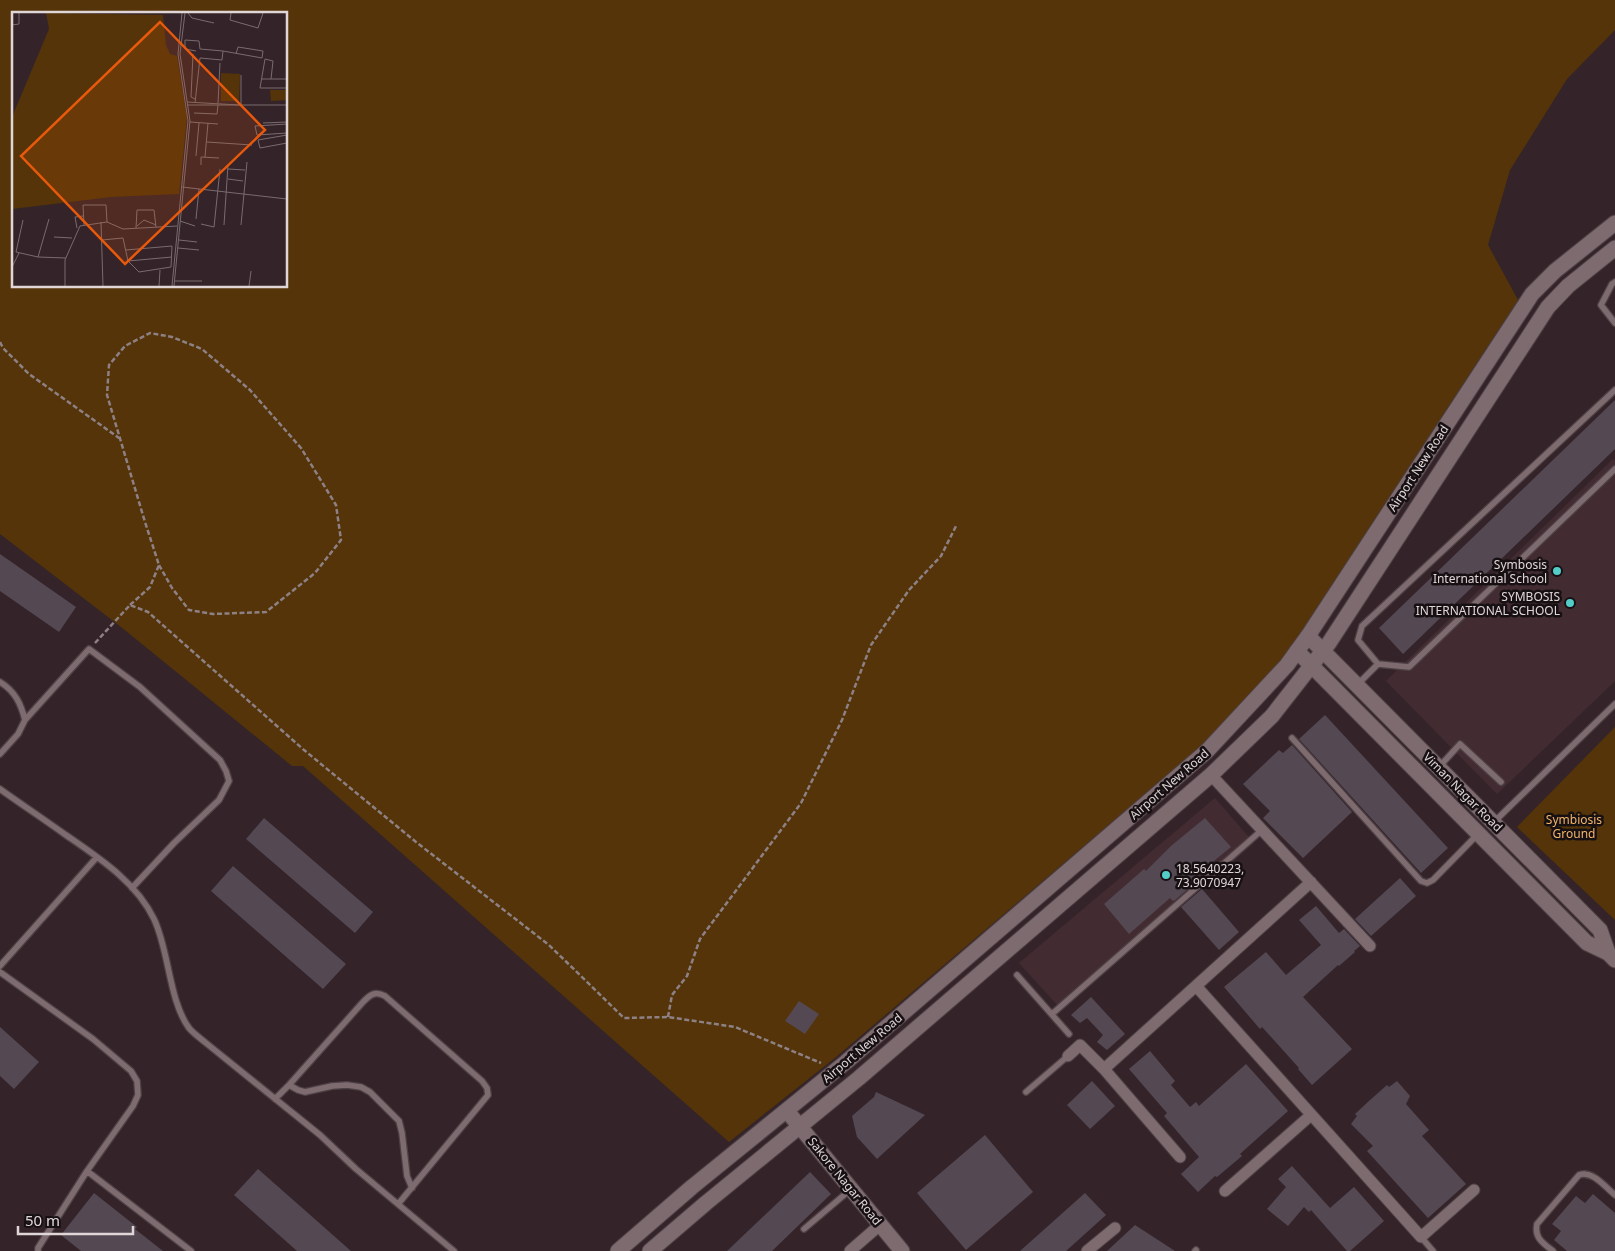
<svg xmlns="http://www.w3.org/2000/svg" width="1615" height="1251" viewBox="0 0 1615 1251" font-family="'Noto Sans',sans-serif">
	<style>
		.built { fill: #422c32 }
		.green { fill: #543408; fill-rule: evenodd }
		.building { fill: #544853 }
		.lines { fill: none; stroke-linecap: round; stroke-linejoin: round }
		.service-casing { stroke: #4e4145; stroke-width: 8 }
		.minor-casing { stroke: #4e4145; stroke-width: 13 }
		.tertiary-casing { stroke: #4e4145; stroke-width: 17 }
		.secondary-casing { stroke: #4e4145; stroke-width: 17 }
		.path { stroke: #8e8185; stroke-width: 2.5; stroke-dasharray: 5 2.5; stroke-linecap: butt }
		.service { stroke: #7d6b6f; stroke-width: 5.5 }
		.minor { stroke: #7d6b6f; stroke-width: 11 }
		.tertiary { stroke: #7d6b6f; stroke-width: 15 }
		.secondary { stroke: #7d6b6f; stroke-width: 15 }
		.poi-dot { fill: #54cdc9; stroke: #171012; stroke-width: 2 }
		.labels { text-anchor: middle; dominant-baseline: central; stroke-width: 5; stroke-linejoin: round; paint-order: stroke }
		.street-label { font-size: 12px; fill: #e0d6d8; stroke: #171012 }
		.poi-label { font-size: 12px; fill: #e0d6d8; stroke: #171012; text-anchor: end }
		.park-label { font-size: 12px; fill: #f2b46a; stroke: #171012 }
		.inset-road { fill: none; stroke: #796b6f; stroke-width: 1 }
		.view { fill: #e8590c; fill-opacity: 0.15; stroke: #e8590c; stroke-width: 2.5 }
		.inset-edge { fill: none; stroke: #e0d6d8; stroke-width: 2.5 }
	</style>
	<rect width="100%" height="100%" fill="#342429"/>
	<path class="built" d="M1613,459L1615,461V681L1497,794L1386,681Z
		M1215,798L1254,843L1061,1009L1019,963Z"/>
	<path class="green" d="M0,0H1615V30L1567,79L1510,170L1488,245L1518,300L1280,664L1222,728L835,1058L729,1142L303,766H292L121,627L0,534ZM14,14H286V286H14Z
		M1615,727V920L1517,827Z"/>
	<path class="building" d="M1615,400V449L1403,654L1379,628Z
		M0,554L76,607L59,632L0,591Z
		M1325,715L1448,848L1421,873L1299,739Z
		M1292,745L1352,812L1303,858L1263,818L1270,811L1243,784L1279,750L1283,753Z
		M264,818L373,912L355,933L246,839Z
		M1205,818L1231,847L1193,878L1196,882L1175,900L1173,901L1170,898L1129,934L1104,904L1144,869L1146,871L1171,846Z
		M233,866L346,964L323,989L211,891Z
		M1400,878L1416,896L1371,936L1355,919Z
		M1202,889L1239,932L1219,950L1181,907Z
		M1316,906L1339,933L1344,929L1360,946L1354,951L1355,952L1339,966L1338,965L1303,997L1352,1049L1312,1085L1298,1069L1299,1068L1262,1027L1260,1029L1224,987L1266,952L1286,975L1321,945L1299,920Z
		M1091,997L1125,1034L1107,1050L1097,1042L1103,1035L1087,1018L1080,1023L1071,1015Z
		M799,1001L819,1014L805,1034L785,1021Z
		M0,1027L39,1062L14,1089L0,1076Z
		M1150,1051L1175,1081L1171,1085L1190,1107L1196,1102L1199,1106L1246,1064L1288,1111L1240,1154L1242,1156L1217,1177L1215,1176L1198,1192L1181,1174L1199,1157L1164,1116L1167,1113L1129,1069Z
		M1092,1081L1115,1106L1090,1129L1067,1105Z
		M1397,1081L1410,1096L1406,1104L1429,1130L1422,1136L1466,1184L1428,1218L1367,1151L1373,1146L1351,1124L1357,1116L1355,1114L1369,1101L1387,1085L1389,1087Z
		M876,1092L925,1115L877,1159L857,1137L852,1116L874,1097Z
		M985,1135L1033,1192L966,1250L917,1193Z
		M1292,1166L1330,1208L1354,1187L1384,1221L1350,1251H1347L1311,1210L1309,1212L1304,1207L1288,1226L1267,1209L1286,1187L1278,1179Z
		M258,1169L351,1251H297L234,1195Z
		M810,1172L831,1194L772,1251H727Z
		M94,1193L137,1227L135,1229L163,1251H81L61,1235Z
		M1085,1193L1106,1215L1066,1251H1020Z
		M1593,1194L1615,1213V1251H1567L1554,1240L1561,1231L1552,1224L1576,1196L1585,1203Z
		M1135,1225L1175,1251H1107Z"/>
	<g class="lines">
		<g class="service-casing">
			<path id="service" d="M1615,282L1612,284L1601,305L1615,323
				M1378,664L1358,640L1362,626L1615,390
				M0,682C15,691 21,704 25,720
				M1358,684L1378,664L1409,667L1615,469
				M1292,738L1421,881L1427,883L1433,880L1478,834
				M0,754L18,734L25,720L89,649L140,687L220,760L226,771L229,781L219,800L174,843L132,888
				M1439,767L1460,744L1501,782
				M0,789C21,804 42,818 63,833C96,856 136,881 154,919C169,950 169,1001 189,1028C193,1033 200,1038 206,1043L320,1135L356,1169L454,1251
				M1495,821L1615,704
				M0,966L97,857
				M0,972L93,1039L131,1071L137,1081L138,1095L133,1106L87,1171L38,1248V1251
				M1017,975L1069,1034
				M1052,1014L1262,830
				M289,1085L298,1090L305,1092L332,1086L347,1085L361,1087L370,1092L399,1121L402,1133L407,1176L412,1188
				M1026,1092L1068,1056
				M275,1099L289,1085L363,1002C371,994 375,991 385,996L482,1081L487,1088L488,1095L399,1203
				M87,1171L191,1251
				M804,1229L850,1190
				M1421,1237L1433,1251
				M1195,1251L1196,1250
				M1553,1251C1543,1243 1534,1238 1537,1224L1579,1175C1593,1170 1605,1187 1615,1195"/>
		</g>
		<g class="minor-casing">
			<path id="minor" d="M1211,775L1370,946
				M1196,986L1421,1237L1474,1190
				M1068,1056L1080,1045L1104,1069L1180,1157
				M1104,1069L1311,882
				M1225,1191L1311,1115
				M850,1251L881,1224
				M1087,1251L1115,1228"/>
		</g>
		<g class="tertiary-casing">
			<path id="tertiary" d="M1308,636L1600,930L1608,953
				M1297,651L1587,943L1608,953L1615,960
				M787,1111L902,1251"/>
		</g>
		<g class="secondary-casing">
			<path id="secondary" d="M618,1251L692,1187L846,1062L1207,751L1287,665L1308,636L1532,294L1555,271L1615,223
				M650,1251L706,1203L859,1078L1211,775L1272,716L1329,643L1548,307L1568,286L1615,248"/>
		</g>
		<path class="path" d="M0,342L3,348L29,374L119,438
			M130,605L150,587L159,565L145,522L107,395L109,365L125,346L150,333L172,337L202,349L250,390L301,448L336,505L341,540L315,573L266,612L213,614L189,610L172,588L159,565
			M95,643L130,605L148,612L304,750L416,842L549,945L624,1018L668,1017L735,1027L821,1063
			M668,1017L672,995L687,976L700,939L801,803L842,720L871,645L909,590L941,556L956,526"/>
		<use href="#service" class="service"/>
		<use href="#minor" class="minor"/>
		<use href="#tertiary" class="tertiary"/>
		<use href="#secondary" class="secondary"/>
	</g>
	<g class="poi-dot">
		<circle cx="1557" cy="571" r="5"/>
		<circle cx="1570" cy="603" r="5"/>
		<circle cx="1166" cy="875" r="5"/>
	</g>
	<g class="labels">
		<g class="street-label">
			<text transform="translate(1418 468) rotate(-57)">Airport New Road</text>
			<text transform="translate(1169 784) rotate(-41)">Airport New Road</text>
			<text transform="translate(1463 792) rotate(45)">Viman Nagar Road</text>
			<text transform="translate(862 1048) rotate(-40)">Airport New Road</text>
			<text transform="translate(845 1181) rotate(51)">Sakore Nagar Road</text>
		</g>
		<g class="poi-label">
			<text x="1547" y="564">Symbosis<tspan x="1547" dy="14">International School</tspan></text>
			<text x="1560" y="596">SYMBOSIS<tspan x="1560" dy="14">INTERNATIONAL SCHOOL</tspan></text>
			<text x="1176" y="868" text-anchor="start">18.5640223,<tspan x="1176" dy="14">73.9070947</tspan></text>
		</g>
		<g class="park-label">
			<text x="1574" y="819">Symbiosis<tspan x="1574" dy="14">Ground</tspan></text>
		</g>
	</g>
	<g transform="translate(12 12)">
		<rect width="275" height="275" fill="#342429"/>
		<path d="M34,1L151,3L154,33L158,42L165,44L175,106L167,182L99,185L0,197V105L37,17ZM209,61L228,62L227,89H209ZM258,78H275V88L259,89Z" fill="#543408"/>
		<path class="inset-road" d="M176,1L180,6L202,11M219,1L218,8L246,16L251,1M0,13L7,12V1M188,37L211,39M184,39L173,37V28L187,29L188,37M181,42L179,85L183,87M250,67H275M259,67L261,49L253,47L248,76H275M175,90L227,93M183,91L188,46L210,48L211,39L250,46L251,39L226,35L224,42M206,91L208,51M175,93H275M229,93V63M182,101L205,102L206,93M178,110L206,112M251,111L275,110M275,112L243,114L245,123L275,121M275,123L246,128L248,136L275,131M195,130L240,133M184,144L187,111M193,145L196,111M189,153V145L207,146M216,157L233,158M216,167L231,169M170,175L275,187M184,207L187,177M11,208L4,240L26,245L54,246M168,209L183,214M89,210L91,274M189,212L202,215L208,157M72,213L71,193H94L95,210M212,213L216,153M229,213L235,150M125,214L132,208L144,213M65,216L63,205L71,204M124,216L125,198H142L144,215M42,225L60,226M90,228L111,226L116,249L127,260L159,255L160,234L114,238M167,228L185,230M166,236L187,238M26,245L37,207M116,249L160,245M0,255L7,241M162,269H190M53,274V248L68,214L95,210L111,217L165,214M147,274L148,258M160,274L176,109L166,42L170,1M162,274L178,109L168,42L173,1M237,274L239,259"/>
		<path class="view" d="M148,10L253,118L113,252L9,144Z"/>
		<rect width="275" height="275" class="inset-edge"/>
	</g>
	<path d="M18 1226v8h115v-8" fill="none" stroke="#e0d6d8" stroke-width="2.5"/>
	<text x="25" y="1226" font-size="15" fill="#e0d6d8" stroke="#171012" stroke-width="4" paint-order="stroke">50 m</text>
</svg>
